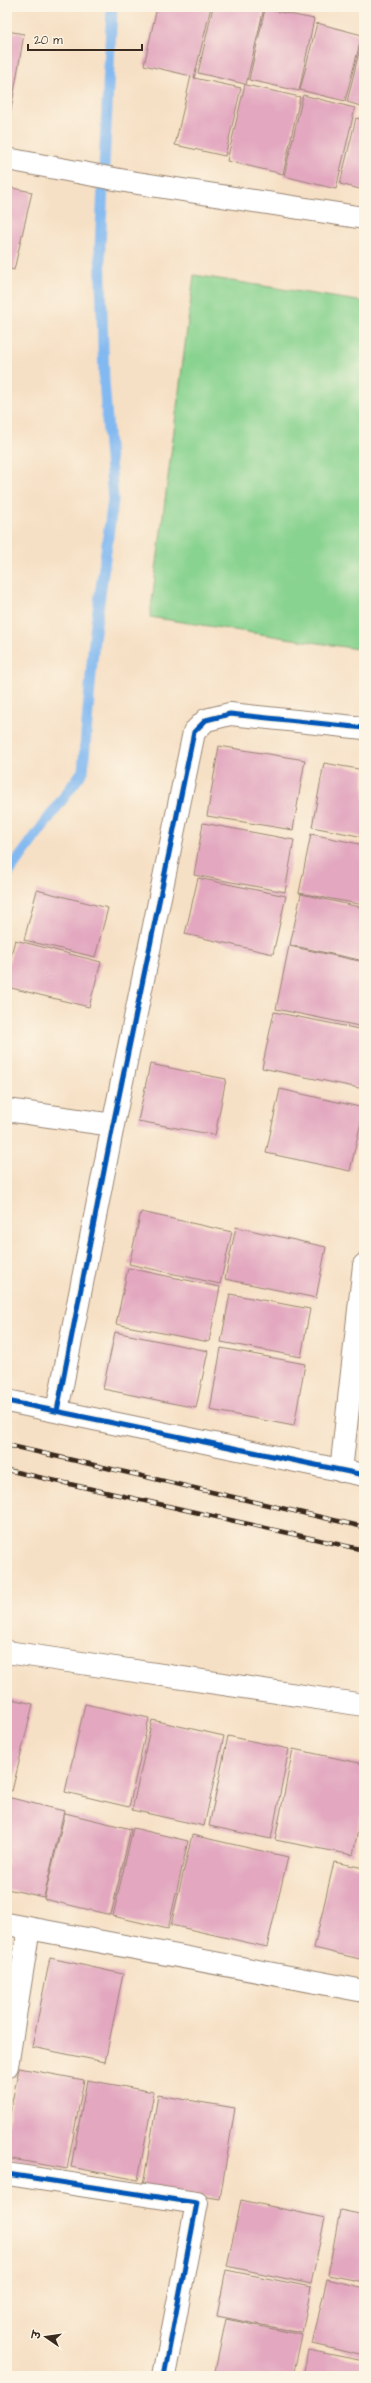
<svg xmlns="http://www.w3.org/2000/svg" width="371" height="2383" viewBox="0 0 371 2383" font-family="'Architects Daughter','Playpen Sans Deva',sans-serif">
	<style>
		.green { fill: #89d390; stroke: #627e57 }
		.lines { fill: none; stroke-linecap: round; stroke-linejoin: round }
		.stream { stroke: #82b9f1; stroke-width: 11 }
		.building { fill: #e3a8c0 }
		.minor-casing { stroke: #988572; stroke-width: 24 }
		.minor { stroke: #fff; stroke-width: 22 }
		.rail-casing { stroke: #3b2a1e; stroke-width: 4.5 }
		.rail { stroke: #fcf5e5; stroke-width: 3; stroke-dasharray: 9; stroke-linecap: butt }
		.cycleway-casing { stroke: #fcf5e5; stroke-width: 8 }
		.cycleway { stroke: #0057b8; stroke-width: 5 }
	</style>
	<rect width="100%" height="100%" fill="#fcf5e5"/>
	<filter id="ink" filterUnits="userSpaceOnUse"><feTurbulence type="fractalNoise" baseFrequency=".025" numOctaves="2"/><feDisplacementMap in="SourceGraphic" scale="8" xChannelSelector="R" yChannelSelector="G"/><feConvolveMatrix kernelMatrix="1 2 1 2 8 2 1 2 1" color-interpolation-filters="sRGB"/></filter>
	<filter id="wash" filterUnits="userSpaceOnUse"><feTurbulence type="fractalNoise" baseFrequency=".012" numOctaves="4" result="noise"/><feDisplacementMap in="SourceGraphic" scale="16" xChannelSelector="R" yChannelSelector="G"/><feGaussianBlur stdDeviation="0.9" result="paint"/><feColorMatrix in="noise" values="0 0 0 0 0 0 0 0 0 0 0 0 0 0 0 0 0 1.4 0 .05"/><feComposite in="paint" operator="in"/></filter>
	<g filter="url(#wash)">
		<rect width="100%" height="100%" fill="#f6e0c5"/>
		<path class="green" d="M194,275L364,302V650L150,617Z"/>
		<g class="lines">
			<path class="stream" d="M7,875L83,771L94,639L113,500L104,380L100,247L112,7"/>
		</g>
		<g id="blocks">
			<path class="building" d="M157,7H211L194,78L241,88L225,156L175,145L191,76L144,65Z
				M213,7L264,8L246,85L300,97L283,174L227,161L245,84L198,73Z
				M265,9L314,19L299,91L249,80Z
				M317,23L362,35L345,101L300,90Z
				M7,31L24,34L10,116H7Z
				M363,36L364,37V107L347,102Z
				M303,95L355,108L336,189L284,176Z
				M356,118L364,120V190L340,184Z
				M7,187L32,192L14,270L7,268Z
				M219,746L305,760L293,830L207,816Z
				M324,763L364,770V837L312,827Z
				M203,823L294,840L285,892L194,875Z
				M311,834L364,845V905L299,893Z
				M198,878L286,896L273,954L185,934Z
				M37,890L108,908L95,957L24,940Z
				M301,894L364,908V961L290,945Z
				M15,940L101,962L89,1007L7,987V970Z
				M289,946L364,962V1027L276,1009Z
				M274,1012L364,1030V1089L262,1068Z
				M150,1064L226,1079L215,1135L138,1121Z
				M280,1089L364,1108L350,1171L266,1153Z
				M141,1212L232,1232L220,1284L129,1264Z
				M236,1227L326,1247L316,1298L225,1279Z
				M128,1268L220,1287L209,1342L116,1324Z
				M230,1294L310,1309L301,1357L221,1342Z
				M115,1332L208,1351L196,1408L103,1389Z
				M221,1348L305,1364L294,1426L210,1410Z
				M7,1698L33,1704L12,1791L7,1790Z
				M85,1704L149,1718L129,1807L65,1792Z
				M152,1720L224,1736L204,1826L132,1810Z
				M228,1736L289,1749L271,1839L209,1826Z
				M293,1749L364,1764V1800L353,1855L275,1840Z
				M7,1797L64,1811L44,1897L7,1889Z
				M65,1813L131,1829L111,1915L44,1899Z
				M133,1828L188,1841L168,1929L113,1916Z
				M192,1835L288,1857L267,1947L171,1925Z
				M334,1862L364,1868V1960L314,1948Z
				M7,1955L14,1957L8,1987H7Z
				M50,1958L123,1974L105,2062L32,2047Z
				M19,2068L84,2080L67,2169L7,2158V2127Z
				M87,2080L154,2092L138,2180L71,2167Z
				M158,2095L235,2108L220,2199L143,2186Z
				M241,2200L325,2218L311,2284L227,2266Z
				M340,2210L364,2215V2282L328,2275Z
				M226,2270L311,2287L302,2333L217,2316Z
				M327,2279L364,2288V2356L312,2344Z
				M226,2319L302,2335L293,2376H214Z
				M308,2350L364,2361V2376H303Z"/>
		</g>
	</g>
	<g filter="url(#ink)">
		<use href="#blocks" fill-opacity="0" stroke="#988572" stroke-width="1"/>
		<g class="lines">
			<g class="minor-casing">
				<path id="minor" d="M7,159L131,182L364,218
					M7,1110L113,1125
					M7,1401L364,1475
					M57,1411L113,1125L194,732L206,720L230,714L364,728
					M341,1471L364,1265
					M7,1652L364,1705
					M7,1924L364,1991
					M7,2066L29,1928
					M7,2174L197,2203L164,2376"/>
			</g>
			<use href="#minor" class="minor"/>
			<g class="rail-casing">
				<path id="rail" d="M7,1445L364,1527
					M7,1470L364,1550"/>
			</g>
			<use href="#rail" class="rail"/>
			<g class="cycleway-casing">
				<path id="cycleway" d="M7,1401L364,1475
					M57,1411L113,1125L194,732L206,720L230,714L364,728
					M7,2174L197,2203L164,2376"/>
			</g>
			<use href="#cycleway" class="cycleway"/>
		</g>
	</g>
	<rect width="371" height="2383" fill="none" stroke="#fcf5e5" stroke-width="24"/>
	<g transform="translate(46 2337) rotate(283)" stroke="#fcf5e5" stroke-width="3" paint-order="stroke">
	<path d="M0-3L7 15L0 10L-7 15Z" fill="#3b2a1e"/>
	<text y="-6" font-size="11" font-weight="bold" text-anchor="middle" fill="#3b2a1e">उ</text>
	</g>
	<path d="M28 44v6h114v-6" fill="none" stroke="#3b2a1e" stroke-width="2"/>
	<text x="34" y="44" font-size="12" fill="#3b2a1e" stroke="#fcf5e5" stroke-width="3" paint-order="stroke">20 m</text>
</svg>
